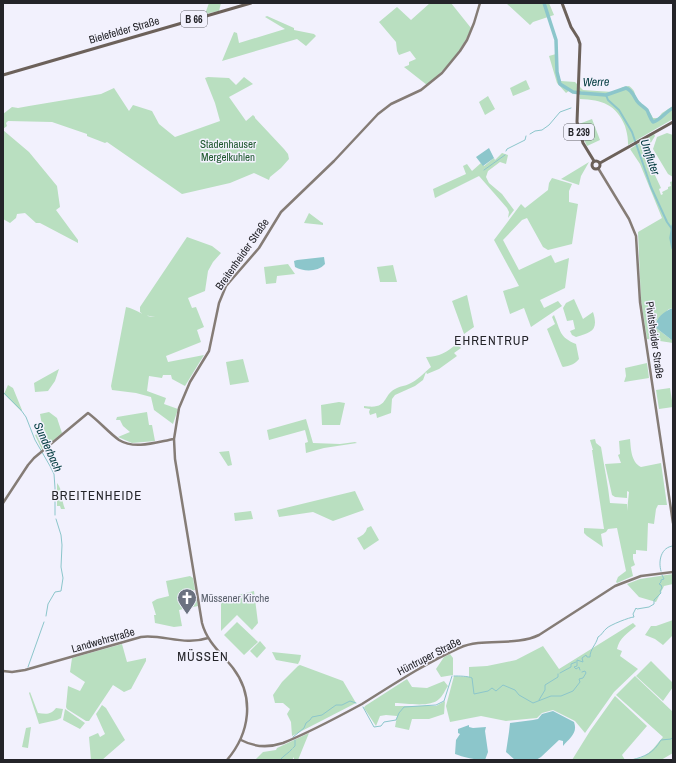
<svg xmlns="http://www.w3.org/2000/svg" width="676" height="763" viewBox="0 0 676 763" font-family="'Archivo Narrow',sans-serif">
	<style>
		.green { fill: #b9dfc0 }
		.water { fill: #8cc6cb }
		.lines { fill: none; stroke-linecap: round; stroke-linejoin: round }
		.stream { stroke: #8cc6cb; stroke-width: 1 }
		.canal { stroke: #8cc6cb; stroke-width: 2 }
		.river { stroke: #8cc6cb; stroke-width: 3.5 }
		.secondary { stroke: #857c76; stroke-width: 2.5 }
		.primary { stroke: #6c615a; stroke-width: 3 }
		.labels { text-anchor: middle; dominant-baseline: central; stroke-width: 3; stroke-linejoin: round; paint-order: stroke }
		.shield { fill: #f2f1fd; stroke: #626269; stroke-width: 1 }
		.shield-label { font-size: 10px; font-weight: bold; fill: #242429 }
		.street-label { font-size: 11px; fill: #242429; stroke: #f2f1fd }
		.park-label { font-size: 11px; fill: #205930; stroke: #f2f1fd }
		.worship-label { font-size: 11px; fill: #5b616d; stroke: #f2f1fd; text-anchor: start }
		.water-label { font-size: 12px; font-style: italic; fill: #033c40; stroke: #f2f1fd }
		.quarter-label { font-size: 13px; letter-spacing: 1px; fill: #242429; stroke: #f2f1fd }
	</style>
	<rect width="100%" height="100%" fill="#f2f1fd"/>
	<path class="green" d="M209,3H221L219,11L205,14Z
		M430,3H451L471,28C463,50 445,70 427,85L404,67L409,65V62L416,59L410,51L399,55L397,51L396,42L379,22L397,7L411,20Z
		M506,3H549L554,15L533,22L530,25Z
		M267,16L294,28V30L314,34L316,36L306,46L297,39L222,61L234,32L237,33L239,43L285,29L265,17Z
		M556,54L557,72L561,81L575,82L583,90L597,91L614,92L623,87L629,86C637,92 633,93 638,100C642,107 650,110 653,118H658L662,113L673,106V119L628,145C628,137 627,133 625,126C616,104 602,100 580,99V93L573,92L570,90L566,93L557,83L549,56Z
		M208,77L229,78L236,85L244,77L253,84L229,97L246,121L253,115L255,117V118L284,149L288,154L289,159L281,168L270,177L269,180L254,173L230,183L182,194L107,142L105,143L87,136V134L52,122L8,121L6,123L7,126L3,129V114L12,107L18,108L29,106L101,94L114,88L129,111L133,105L152,111L159,124L175,137L220,121L215,103L205,78Z
		M526,80L530,89L513,96L510,88Z
		M488,96L495,109L485,115L479,102Z
		M592,119L600,140L587,146L581,133L579,124Z
		M3,130L29,152L57,186L60,207L56,210L78,240V243L40,223H36L25,213L17,214L16,218L10,223L3,219Z
		M667,133L673,135V177L668,174L653,149L657,137Z
		M654,134L655,136L647,149V158L661,188L659,189L661,195L663,194L662,192L668,189V187L671,186L670,182L673,181V308L669,309L656,321L655,327L673,341V343L647,339L641,301L638,232L662,218L640,164L630,149Z
		M502,153L508,155L506,164L500,162L488,171L486,177L489,183L502,194L514,210L508,218L509,212L507,208L479,176L435,198L433,189L466,174L463,166L467,164L472,171L481,163L484,166L494,158L495,160Z
		M589,162L581,176L579,185L561,179Z
		M552,178L572,184L569,191V202L578,204L572,244L548,250L543,247L527,218L522,220L503,240L519,270L551,255L555,263L569,258L565,288L540,300L544,308L558,301L562,306L531,327L524,308L510,314L503,291L519,286L494,240L521,204L525,208L548,190L549,183Z
		M309,213L321,222L323,223V225L304,223Z
		M187,237L212,246L221,253L213,262L208,271L205,291L188,298L192,308L196,307L204,327L197,330L201,342L166,356L168,362L204,355L185,386L172,379L171,375H163L162,378L149,376L147,391L166,398L164,404L178,409L173,424L154,410L151,397L136,393L112,390L111,386L126,307C137,309 143,317 155,317L144,315L140,312V307Z
		M288,264L295,274L277,276L276,283L266,284L264,267Z
		M393,265L397,282H380L377,267Z
		M467,295L474,327L464,334L452,301Z
		M574,299L583,319L593,312C599,331 591,332 576,337L572,335L570,331L575,329L573,320L567,321L563,308L566,303Z
		M554,315C561,331 559,337 576,344L579,359C575,364 570,366 563,367L562,366L547,329L555,324L552,317Z
		M457,344L461,348L454,353L457,356L439,369L427,374L426,372L423,380L415,386L395,395L392,399L391,413L377,418L376,413L370,415L369,412L370,409L364,408V406C390,410 381,395 397,388C401,386 405,386 409,384C417,381 425,372 431,367L426,357C440,357 446,352 457,344Z
		M243,359L249,382L230,385L226,362Z
		M647,363L649,378L624,382L626,376L625,368Z
		M59,369L55,381L48,391L35,392L34,383Z
		M8,385L13,388L22,410L21,411L4,394Z
		M670,388L673,407L659,409L656,390Z
		M339,402L345,403L340,425H322L321,405Z
		M49,412L57,418L62,433L42,450L35,435L37,434V433L43,431L40,414Z
		M147,412L149,425H152L155,441L132,443L118,437L130,432L123,426L120,420H116L117,417Z
		M306,419L313,443L340,444L355,442L357,443L324,448L306,453L305,443L308,442L305,430L269,440L267,430Z
		M595,439L596,443L601,447C604,466 608,484 610,503L627,504V511L629,492L627,491V498L615,497L612,495L605,464L621,463L618,455L620,454L619,441L630,439C631,449 631,462 641,467L661,463L667,505H658L656,509L654,524L648,523L647,551L636,550V554H633V559L635,565L631,567L633,576L617,583L616,582L618,577L626,571L617,528L608,529L606,532L601,534L603,547L587,536L584,533V528L604,529L592,450H593L590,440Z
		M229,451L232,465L228,466L219,452Z
		M57,483C63,490 61,500 65,509H61L60,506H57Z
		M355,491L364,510L333,521L313,512L279,517L277,510Z
		M251,511L253,519L235,521L234,513Z
		M371,526L379,540L364,550L357,538C362,536 366,533 367,528Z
		M673,574V584L664,586L656,602L639,597L627,584L640,579Z
		M190,576L193,578L195,590L187,592L188,598L196,596L198,606L179,610L182,626L174,627L155,623L154,615H156L152,602L157,599L169,596L166,581Z
		M254,591L258,623L252,630L237,615L221,631V599Z
		M673,620V635L663,645L655,639L645,635L651,626H656Z
		M237,622L258,642L244,655L224,635Z
		M633,623L636,626C628,633 619,638 617,649L622,651L620,656L638,669L614,692L585,733L575,721L553,710L542,713L537,718L506,721L481,716L450,722L446,706L454,676L469,677V667L487,666L516,660L543,646L559,669Z
		M260,641L266,648L257,658L250,651Z
		M122,644L127,662L146,658V661L131,689L124,692L113,685L89,721H86L67,709L66,707L68,686L80,691L85,682L70,672L72,658Z
		M272,652L301,655L300,660L298,664L276,660Z
		M450,654L453,658V675L441,677L436,669L444,657Z
		M651,661L673,683V687L663,701L636,676Z
		M300,665L343,681L356,703L292,736L291,722L287,714L290,709L283,703H275L273,695L282,682L298,666Z
		M635,676L673,712V753L661,760H629C633,758 638,759 642,757C652,752 656,745 663,737L616,695Z
		M407,679L412,687L427,688L444,681L448,686C445,690 443,696 439,699C430,708 407,703 395,703V706H436L445,701L444,714L429,719H412L409,730L395,727L397,716L386,715L380,716L376,726L364,708L365,706Z
		M30,692L38,713C46,714 51,715 56,708L63,709L61,718L57,720L39,724L29,693Z
		M615,696L647,726L622,755L625,760H572L590,731Z
		M102,705L106,708L125,740L102,760H91L89,737L98,733L100,737L105,734L96,714Z
		M65,709L85,723L80,729L63,720Z
		M31,727L28,748L22,747L26,728Z
		M309,733L298,760H294V757L292,760H255L263,752L276,750L277,748Z"/>
	<path class="water" d="M489,148L494,158L483,166L476,157Z
		M324,257L325,264C318,272 304,272 295,267L294,261L297,260Z
		M673,308V341L655,327C656,318 664,311 673,308Z
		M553,711L574,722C578,733 570,738 563,746V741L559,740L541,757L536,760L522,759L515,760L506,752L509,732L510,723L533,720L538,719L542,714Z
		M469,725V727L473,728L486,727L485,731L488,752L485,760C477,760 462,757 455,754L456,740L460,734L458,733V729Z"/>
	<g class="lines">
		<path class="stream" d="M530,134L535,131L542,130L549,125L560,112L571,108
			M506,151L507,149L525,140L526,136
			M484,170L505,155
			M4,393L21,410L26,417L35,440L50,466L54,474L55,488V515
			M661,571C658,561 661,547 673,546
			M46,616L48,604L55,592L61,591L63,578L61,567L62,545L61,535L56,519
			M28,667L44,622
			M580,670L579,667L576,669L574,667L577,666V660L583,662L582,658L586,655L587,657H590C590,649 596,645 598,637C602,635 603,631 607,628C610,625 630,617 634,617L633,614L636,608L637,609L649,607L654,604V600L661,593L660,591L662,588L661,585L659,584L661,582V580L664,579L662,575
			M560,673L571,667V664L576,662
			M454,676C459,676 468,676 472,678L474,694L488,691L492,688L496,691L503,685L515,690L519,695L533,703L551,696H561L573,691L580,682L579,679L583,678L586,673L585,671L582,672
			M539,700L545,690V685L558,677V674
			M363,707L374,727L381,726L384,722L396,720L399,713L404,707L436,705L444,701L452,676
			M293,737L304,728L306,723L310,720L312,717L322,715L336,705H342L350,701L356,703
			M293,748L295,746V740
			M280,760C284,755 289,753 292,749
			M632,760C645,756 653,754 661,740L671,739L673,737"/>
		<path class="canal" d="M606,95L608,100L619,110L632,132L651,187L667,222L672,229"/>
		<path class="river" d="M544,3L556,40L557,72L560,84L573,92L581,93L606,95L626,88C632,90 633,95 637,101C639,104 644,107 647,110C649,114 650,118 653,122C661,120 665,112 673,108
			M673,226L671,238L673,248"/>
		<path class="secondary" d="M598,168L629,219L636,236L640,302L673,523
			M3,503L28,465L34,458L88,413C99,421 108,432 119,440C135,450 157,442 174,439
			M3,671L12,672L25,670L141,637C163,634 184,646 208,638
			M241,740C254,747 268,748 283,743C308,733 338,717 362,704C394,684 424,664 459,648C484,637 514,647 539,635L615,586L641,576L673,572
			M227,760C250,733 255,697 233,668C221,653 207,642 202,623L175,459L174,439L179,408L190,382L209,351L219,303L226,286L259,248L281,212L334,161L378,114L391,104L421,90L442,73L460,51L467,40L474,23L480,3"/>
		<path class="primary" d="M562,3L571,27L578,38L580,44L577,122L583,143L594,161
			M3,75L251,3
			M592 165a4 4 0 1 1 8 0a4 4 0 1 1-8 0Z
			M600,163L673,122"/>
	</g>
	<defs>
		<g id="church-pin" transform="scale(1)"><path d="M0 17L-7.5 6A9.5 9.5 0 1 1 7.5 6Z" fill="#6b7280" stroke="#f2f1fd"/><path d="M-1.2-6h2.4v3.5h3.3v2.4h-3.3V6h-2.4V-.1h-3.3v-2.4h3.3Z" fill="#fff"/></g>
	</defs>
	<g fill-rule="evenodd">
		<use href="#church-pin" x="187" y="598"/>
	</g>
	<g class="labels">
		<g class="shield">
			<rect x="181" y="11" width="26" height="16" rx="3"/>
			<rect x="564" y="124" width="30" height="16" rx="3"/>
		</g>
		<g class="shield-label">
			<text x="194" y="19">B 66</text>
			<text x="579" y="132">B 239</text>
		</g>
		<g class="street-label">
			<text transform="translate(124 30) rotate(-16)">Bielefelder Straße</text>
			<text transform="translate(242 254) rotate(-55)">Breitenheider Straße</text>
			<text transform="translate(655 340) rotate(82)">Pivitsheider Straße</text>
			<text transform="translate(103 640) rotate(-16)">Landwehrstraße</text>
			<text transform="translate(429 656) rotate(-27)">Hüntruper Straße</text>
		</g>
		<g class="park-label">
			<text x="228" y="144">Stadenhauser<tspan x="228" dy="13">Mergelkuhlen</tspan></text>
		</g>
		<g class="worship-label">
			<text x="201" y="598">Müssener Kirche</text>
		</g>
		<g class="water-label">
			<text transform="translate(596 82) rotate(-1)">Werre</text>
			<text transform="translate(650 157) rotate(71)">Umfluter</text>
			<text transform="translate(48 447) rotate(66)">Sunderbach</text>
		</g>
		<g class="quarter-label">
			<text x="492" y="340">EHRENTRUP</text>
			<text x="97" y="495">BREITENHEIDE</text>
			<text x="203" y="656">MÜSSEN</text>
		</g>
	</g>
	<rect width="676" height="763" fill="none" stroke="#242429" stroke-width="8"/>
</svg>
